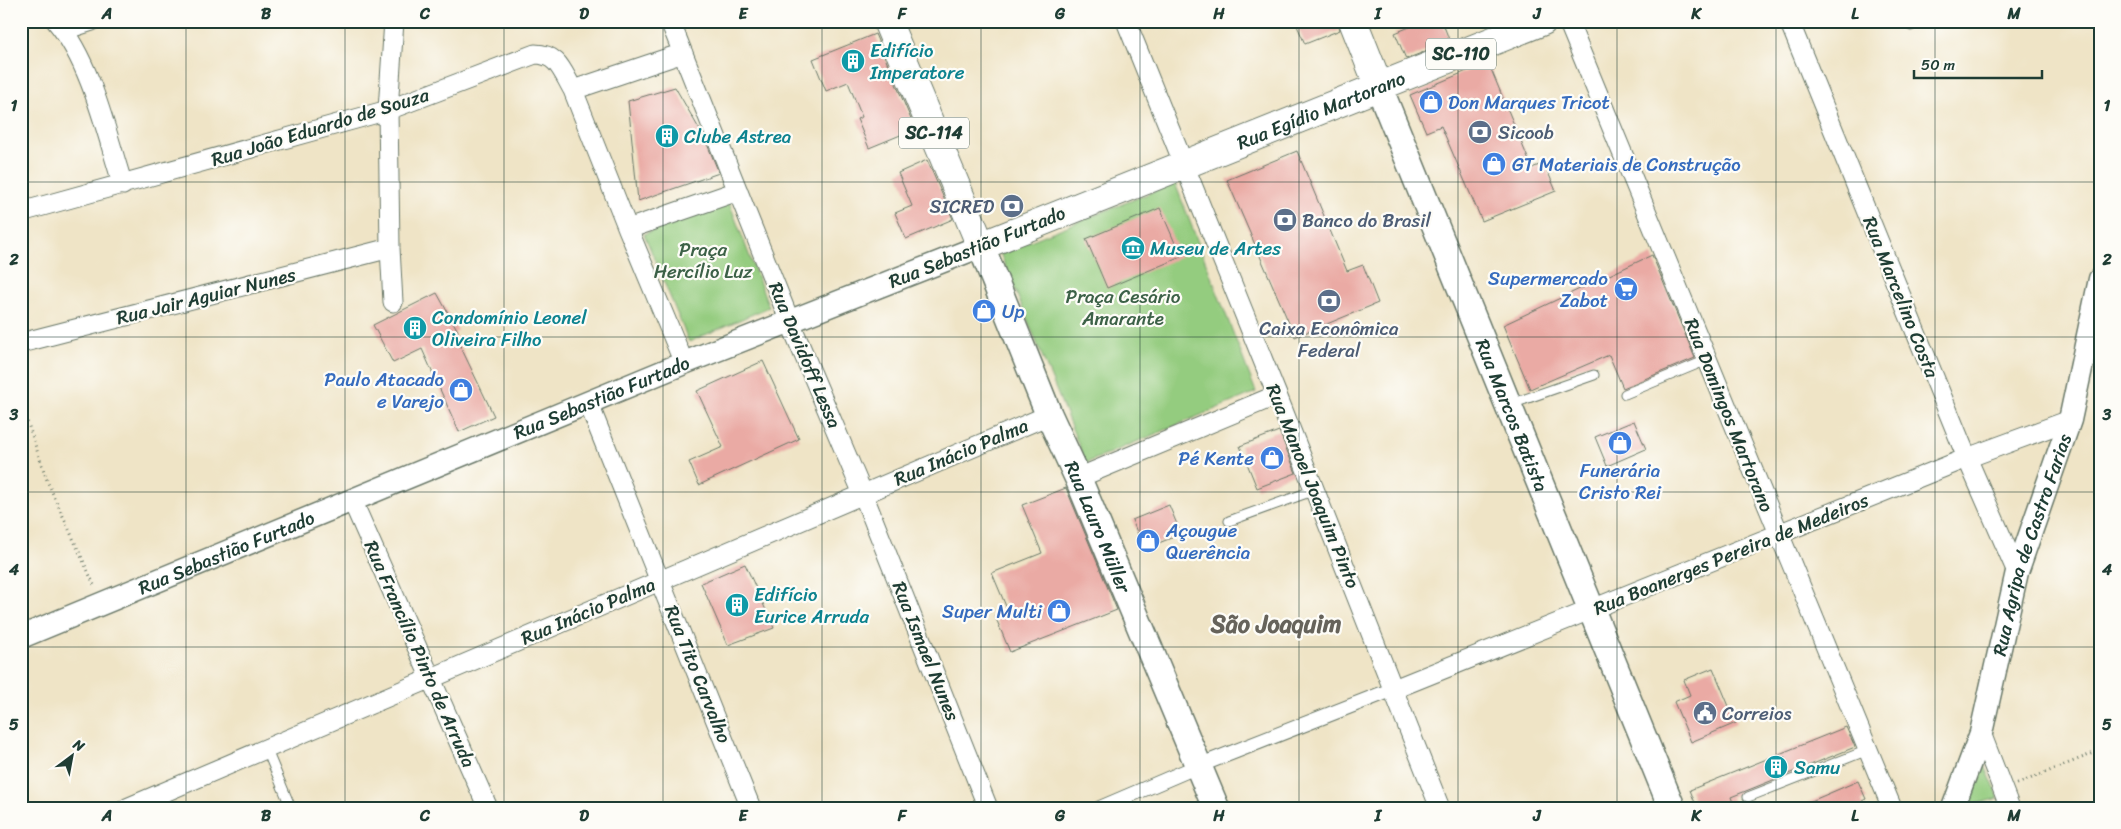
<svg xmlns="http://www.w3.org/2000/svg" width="2121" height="829" viewBox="0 0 2121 829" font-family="Sriracha,sans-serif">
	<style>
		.green { fill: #94cc7f; stroke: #5a845a }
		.building { fill: #eaaaa4 }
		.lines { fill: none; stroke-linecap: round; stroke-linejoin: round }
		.service-casing { stroke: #687767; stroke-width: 11 }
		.pedestrian-casing { stroke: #687767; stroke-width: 16 }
		.minor-casing { stroke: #687767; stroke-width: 21 }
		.tertiary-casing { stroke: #687767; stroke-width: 25 }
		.secondary-casing { stroke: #687767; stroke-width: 29 }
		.primary-casing { stroke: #687767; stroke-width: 30 }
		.path { stroke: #687767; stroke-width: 3; stroke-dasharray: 1 4; stroke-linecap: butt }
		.service { stroke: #fff; stroke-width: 9 }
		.pedestrian { stroke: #fff; stroke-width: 14 }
		.minor { stroke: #fff; stroke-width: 19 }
		.tertiary { stroke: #fff; stroke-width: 22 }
		.secondary { stroke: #fff; stroke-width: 26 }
		.primary { stroke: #fff; stroke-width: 28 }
		.grid { fill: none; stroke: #1f3d34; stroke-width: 1; stroke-opacity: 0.55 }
		.labels { text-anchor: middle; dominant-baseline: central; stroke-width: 4.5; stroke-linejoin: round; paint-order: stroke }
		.shield { fill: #fdfcf7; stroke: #62766e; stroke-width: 1 }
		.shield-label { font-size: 18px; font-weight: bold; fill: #1f3d34 }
		.culture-label { font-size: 19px; fill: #0d838f; stroke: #fdfcf7; text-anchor: start }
		.shop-label { font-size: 19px; fill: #366cbe; stroke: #fdfcf7; text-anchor: start }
		.street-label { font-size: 19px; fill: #1f3d34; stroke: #fdfcf7 }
		.service-label { font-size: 19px; fill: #4e5e75; stroke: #fdfcf7; text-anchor: start }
		.park-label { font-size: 19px; fill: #3c6147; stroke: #fdfcf7 }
		.district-label { font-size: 24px; font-weight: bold; fill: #66635b; stroke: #fdfcf7 }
		.neatline { fill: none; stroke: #1f3d34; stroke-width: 2 }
		.grid-label { font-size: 16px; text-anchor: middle; font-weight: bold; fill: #1f3d34 }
	</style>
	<rect width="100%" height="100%" fill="#fdfcf7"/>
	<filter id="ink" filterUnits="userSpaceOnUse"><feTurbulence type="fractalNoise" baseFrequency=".02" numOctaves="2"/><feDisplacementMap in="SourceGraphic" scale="10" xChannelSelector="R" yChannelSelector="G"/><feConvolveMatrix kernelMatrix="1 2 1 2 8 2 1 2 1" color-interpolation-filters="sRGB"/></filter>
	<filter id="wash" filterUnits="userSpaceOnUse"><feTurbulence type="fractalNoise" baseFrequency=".0096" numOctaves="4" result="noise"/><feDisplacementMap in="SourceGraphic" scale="20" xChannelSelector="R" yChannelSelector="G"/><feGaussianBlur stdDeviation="1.12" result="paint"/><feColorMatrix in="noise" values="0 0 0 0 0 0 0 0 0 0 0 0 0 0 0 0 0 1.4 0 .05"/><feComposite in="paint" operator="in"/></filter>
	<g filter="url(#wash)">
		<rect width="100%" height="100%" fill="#efe4c6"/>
		<path class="green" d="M1175,183L1256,392L1086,463L1000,253Z
			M729,202L769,307L689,342L644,234Z
			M1980,755L1999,798L1960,808Z"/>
		<g id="blocks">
			<path class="building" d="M1295,21H1338L1340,30L1305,44Z
				M1424,21H1442L1450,42L1406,59L1395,33Z
				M875,34L915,129L869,148L857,119L862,117L848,82L826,91L813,59Z
				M1488,62L1532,168L1544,163L1556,191L1482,221L1441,126L1426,132L1410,95Z
				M675,87L705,139L719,173L638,201L628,101Z
				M1297,151L1347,271L1363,265L1378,303L1295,337L1227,180Z
				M927,160L953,219L906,239L895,213L912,206L898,173Z
				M1160,208L1181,257L1107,288L1086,239Z
				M1652,255L1695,358L1623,388L1609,355L1530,389L1503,325Z
				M437,293L458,331L454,333L494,416L459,432L422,349L393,363L373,325Z
				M763,361L799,439L699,485L689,462L723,447L697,391Z
				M1634,421L1646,449L1607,466L1595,437Z
				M1279,431L1296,473L1257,488L1240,446Z
				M1066,488L1117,610L1010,652L995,616L1008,611L992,573L1042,553L1022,505Z
				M1169,505L1181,534L1144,549L1132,520Z
				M745,564L774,628L728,645L701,583Z
				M1713,668L1736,723L1691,742L1674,702L1690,695L1684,680Z
				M1846,727L1855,747L1731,797L1735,808H1697L1690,790Z
				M1858,781L1866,799L1862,801L1864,808H1795Z"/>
		</g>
	</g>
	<g filter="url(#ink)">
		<use href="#blocks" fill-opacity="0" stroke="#687767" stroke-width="1"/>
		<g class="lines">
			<g class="service-casing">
				<path id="service" d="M1909,21L1911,26
					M1625,394L1707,360
					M1511,404L1594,375
					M1229,521L1315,490
					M266,748L291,808
					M1748,797L1868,750"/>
			</g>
			<g class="pedestrian-casing">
				<path id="pedestrian" d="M1100,808L1198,766L1394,689"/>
			</g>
			<g class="minor-casing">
				<path id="minor" d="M56,21C92,64 106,133 123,185
					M670,21L790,322L863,494L988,808
					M1126,21L1277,395L1440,808
					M1568,21L1892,808
					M1789,21L1967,458L2017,572
					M64,30L92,21
					M573,90L628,229L684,363
					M21,212L388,110L535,54C558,54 562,71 573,90L683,53
					M628,229L738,191
					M393,302L390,248L388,110L394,21
					M21,343L390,248
					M588,402L751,808
					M1078,478L1277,395
					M352,500L488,808
					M1394,689L1967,458L2070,420
					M1981,733L2010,808
					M127,808L1049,415"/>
			</g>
			<g class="tertiary-casing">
				<g id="tertiary">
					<path id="s1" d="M21,637L684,363L981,246"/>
					<path id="s2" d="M1953,808L1981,733L2017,572L2070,420L2100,279"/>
				</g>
			</g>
			<g class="secondary-casing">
				<g id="secondary">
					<path id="s3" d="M1379,87L1672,808"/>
					<path id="s4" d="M981,246L1049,415L1078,478L1216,808"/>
				</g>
			</g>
			<g class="primary-casing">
				<g id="primary">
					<path id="s5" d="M887,21L981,246L1543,21"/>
					<path d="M1353,21L1379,87"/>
				</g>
			</g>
			<path class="path" d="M21,403L48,483L95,587
				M2017,784L2099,751"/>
			<use href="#service" class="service"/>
			<use href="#pedestrian" class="pedestrian"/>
			<use href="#minor" class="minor"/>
			<use href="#tertiary" class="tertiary"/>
			<use href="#secondary" class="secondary"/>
			<use href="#primary" class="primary"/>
		</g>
	</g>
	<path class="grid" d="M186,21V808M345,21V808M504,21V808M663,21V808M822,21V808M981,21V808M1140,21V808M1299,21V808M1458,21V808M1617,21V808M1776,21V808M1935,21V808M21,182H2100M21,337H2100M21,492H2100M21,647H2100"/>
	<defs>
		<g id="building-disc" transform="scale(1.25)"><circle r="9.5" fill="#0f9aa8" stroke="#fdfcf7"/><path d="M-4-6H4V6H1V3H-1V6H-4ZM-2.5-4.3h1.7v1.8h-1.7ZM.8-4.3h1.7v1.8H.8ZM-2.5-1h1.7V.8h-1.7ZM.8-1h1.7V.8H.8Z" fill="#fff"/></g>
		<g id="shop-disc" transform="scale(1.25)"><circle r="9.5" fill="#3f7fe0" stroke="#fdfcf7"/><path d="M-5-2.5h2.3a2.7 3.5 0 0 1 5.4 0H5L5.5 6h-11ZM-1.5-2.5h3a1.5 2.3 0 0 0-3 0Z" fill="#fff"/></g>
		<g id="bank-disc" transform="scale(1.25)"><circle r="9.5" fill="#5c6f8a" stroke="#fdfcf7"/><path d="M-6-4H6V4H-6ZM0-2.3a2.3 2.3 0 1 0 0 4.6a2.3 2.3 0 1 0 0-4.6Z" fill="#fff"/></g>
		<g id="museum-disc" transform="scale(1.25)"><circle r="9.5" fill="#0f9aa8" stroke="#fdfcf7"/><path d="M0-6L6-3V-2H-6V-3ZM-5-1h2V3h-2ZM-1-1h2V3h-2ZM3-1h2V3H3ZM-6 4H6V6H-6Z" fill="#fff"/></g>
		<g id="supermarket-disc" transform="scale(1.25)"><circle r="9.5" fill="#3f7fe0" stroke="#fdfcf7"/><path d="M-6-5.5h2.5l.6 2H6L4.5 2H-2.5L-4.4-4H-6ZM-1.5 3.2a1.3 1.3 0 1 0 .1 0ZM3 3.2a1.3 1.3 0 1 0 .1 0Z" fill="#fff"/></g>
		<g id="civic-disc" transform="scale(1.25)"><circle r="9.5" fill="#5c6f8a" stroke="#fdfcf7"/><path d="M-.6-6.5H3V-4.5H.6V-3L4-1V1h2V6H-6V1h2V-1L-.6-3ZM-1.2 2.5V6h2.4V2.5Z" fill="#fff"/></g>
	</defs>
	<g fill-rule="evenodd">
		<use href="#building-disc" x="853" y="61"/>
		<use href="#shop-disc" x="1431" y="102"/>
		<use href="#bank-disc" x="1480" y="132"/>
		<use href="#building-disc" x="667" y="136"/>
		<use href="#shop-disc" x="1494" y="164"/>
		<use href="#bank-disc" x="1012" y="206"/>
		<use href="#bank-disc" x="1285" y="220"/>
		<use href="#museum-disc" x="1133" y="248"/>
		<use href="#supermarket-disc" x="1626" y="289"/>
		<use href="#bank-disc" x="1329" y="301"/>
		<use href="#shop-disc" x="984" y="311"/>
		<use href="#building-disc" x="415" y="328"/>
		<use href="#shop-disc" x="461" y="390"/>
		<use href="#shop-disc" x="1620" y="443"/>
		<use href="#shop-disc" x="1272" y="458"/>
		<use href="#shop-disc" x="1148" y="541"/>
		<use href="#building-disc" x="737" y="605"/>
		<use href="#shop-disc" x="1059" y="611"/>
		<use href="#civic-disc" x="1705" y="713"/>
		<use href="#building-disc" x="1776" y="767"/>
	</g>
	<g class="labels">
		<g class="shield">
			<rect x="1426" y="38.5" width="70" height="31" rx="4"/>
			<rect x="899" y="117.5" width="70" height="31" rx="4"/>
		</g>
		<g class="shield-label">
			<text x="1461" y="54">SC-110</text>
			<text x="934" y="133">SC-114</text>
		</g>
		<g class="culture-label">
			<text x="870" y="50">Edifício<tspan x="870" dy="22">Imperatore</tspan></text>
			<text x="684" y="136">Clube Astrea</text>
			<text x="1150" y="248">Museu de Artes</text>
			<text x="432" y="317">Condomínio Leonel<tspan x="432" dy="22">Oliveira Filho</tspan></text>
			<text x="754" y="594">Edifício<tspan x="754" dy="22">Eurice Arruda</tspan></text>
			<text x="1794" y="767">Samu</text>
		</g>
		<g class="shop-label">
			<text x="1448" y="102">Don Marques Tricot</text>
			<text x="1512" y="164">GT Materiais de Construção</text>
			<text x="1608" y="278" text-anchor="end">Supermercado<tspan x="1608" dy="22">Zabot</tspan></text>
			<text x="1002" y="311">Up</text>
			<text x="444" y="379" text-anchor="end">Paulo Atacado<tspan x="444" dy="22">e Varejo</tspan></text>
			<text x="1254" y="458" text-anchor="end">Pé Kente</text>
			<text x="1620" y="470" text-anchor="middle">Funerária<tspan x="1620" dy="22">Cristo Rei</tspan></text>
			<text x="1166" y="530">Açougue<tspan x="1166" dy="22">Querência</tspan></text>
			<text x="1042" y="611" text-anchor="end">Super Multi</text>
		</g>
		<g class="street-label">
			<text stroke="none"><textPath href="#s5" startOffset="610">Rua Egídio Martorano</textPath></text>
			<text transform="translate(320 127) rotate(-17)">Rua João Eduardo de Souza</text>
			<text transform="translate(977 247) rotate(-22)">Rua Sebastião Furtado</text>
			<text transform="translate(206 296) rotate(-14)">Rua Jair Aguiar Nunes</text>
			<text transform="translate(1901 297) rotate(68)">Rua Marcelino Costa</text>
			<text transform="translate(805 355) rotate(67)">Rua Davidoff Lessa</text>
			<text stroke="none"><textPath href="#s1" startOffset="628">Rua Sebastião Furtado</textPath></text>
			<text stroke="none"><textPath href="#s3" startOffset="354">Rua Marcos Batista</textPath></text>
			<text transform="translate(1729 415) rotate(68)">Rua Domingos Martorano</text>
			<text transform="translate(961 452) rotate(-23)">Rua Inácio Palma</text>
			<text transform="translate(1313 486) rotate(68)">Rua Manoel Joaquim Pinto</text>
			<text stroke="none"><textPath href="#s4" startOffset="304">Rua Lauro Müller</textPath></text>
			<text stroke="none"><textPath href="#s2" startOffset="275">Rua Agripa de Castro Farias</textPath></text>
			<text stroke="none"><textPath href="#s1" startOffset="222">Rua Sebastião Furtado</textPath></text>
			<text transform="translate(1731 554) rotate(-22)">Rua Boanerges Pereira de Medeiros</text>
			<text transform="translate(588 611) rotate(-23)">Rua Inácio Palma</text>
			<text transform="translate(926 651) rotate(68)">Rua Ismael Nunes</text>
			<text transform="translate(420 654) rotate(66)">Rua Francílio Pinto de Arruda</text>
			<text transform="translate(698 674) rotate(68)">Rua Tito Carvalho</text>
		</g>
		<g class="service-label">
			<text x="1498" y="132">Sicoob</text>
			<text x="994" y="206" text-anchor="end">SICRED</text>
			<text x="1302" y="220">Banco do Brasil</text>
			<text x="1329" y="328" text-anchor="middle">Caixa Econômica<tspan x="1329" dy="22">Federal</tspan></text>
			<text x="1722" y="713">Correios</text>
		</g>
		<g class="park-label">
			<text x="703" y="249">Praça<tspan x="703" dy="22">Hercílio Luz</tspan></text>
			<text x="1123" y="296">Praça Cesário<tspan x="1123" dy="22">Amarante</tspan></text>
		</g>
		<g class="district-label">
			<text x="1276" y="624">São Joaquim</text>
		</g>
	</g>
	<rect width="2121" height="829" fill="none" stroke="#fdfcf7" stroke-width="55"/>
	<g transform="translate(72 756) rotate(32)" stroke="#fdfcf7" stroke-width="4" paint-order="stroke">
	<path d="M0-4L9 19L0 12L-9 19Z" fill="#1f3d34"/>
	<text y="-8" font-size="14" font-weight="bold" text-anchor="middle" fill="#1f3d34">N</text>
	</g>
	<path d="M1914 70v8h128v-8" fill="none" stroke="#1f3d34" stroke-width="2.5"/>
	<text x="1921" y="70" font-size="15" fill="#1f3d34" stroke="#fdfcf7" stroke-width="4" paint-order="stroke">50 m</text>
	<rect x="28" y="28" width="2066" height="774" class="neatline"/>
	<g class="grid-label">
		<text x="107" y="19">A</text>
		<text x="266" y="19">B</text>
		<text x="425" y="19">C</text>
		<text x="584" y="19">D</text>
		<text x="743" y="19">E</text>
		<text x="902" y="19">F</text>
		<text x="1060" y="19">G</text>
		<text x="1219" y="19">H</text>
		<text x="1378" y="19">I</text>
		<text x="1537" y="19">J</text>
		<text x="1696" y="19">K</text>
		<text x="1855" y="19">L</text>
		<text x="2014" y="19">M</text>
		<text x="14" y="111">1</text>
		<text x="2107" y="111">1</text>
		<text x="14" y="265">2</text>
		<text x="2107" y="265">2</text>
		<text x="14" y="420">3</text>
		<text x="2107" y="420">3</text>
		<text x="14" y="575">4</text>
		<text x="2107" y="575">4</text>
		<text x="14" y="730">5</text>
		<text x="2107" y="730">5</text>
		<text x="107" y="821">A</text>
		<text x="266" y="821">B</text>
		<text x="425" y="821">C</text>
		<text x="584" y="821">D</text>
		<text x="743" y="821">E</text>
		<text x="902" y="821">F</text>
		<text x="1060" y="821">G</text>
		<text x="1219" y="821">H</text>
		<text x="1378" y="821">I</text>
		<text x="1537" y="821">J</text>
		<text x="1696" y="821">K</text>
		<text x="1855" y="821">L</text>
		<text x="2014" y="821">M</text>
	</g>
</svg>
